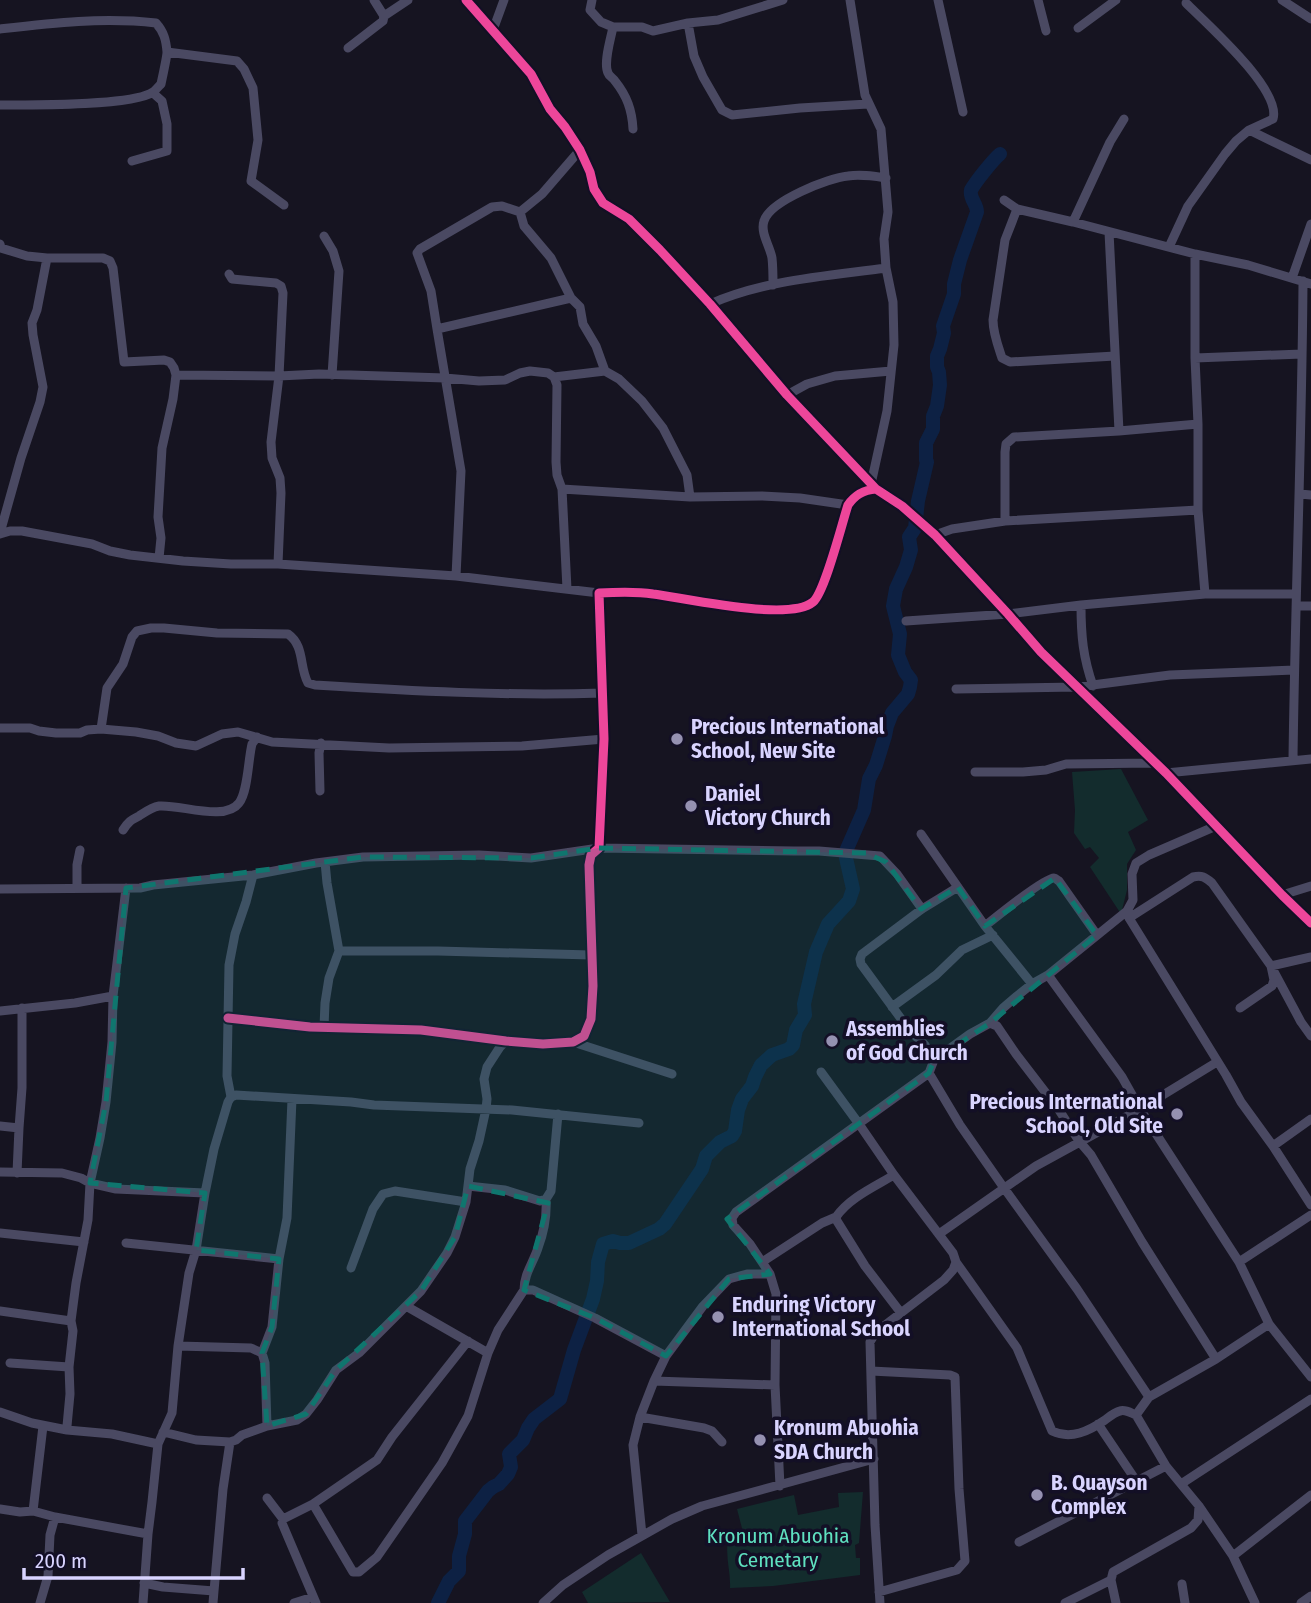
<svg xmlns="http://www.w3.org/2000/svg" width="1311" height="1603" viewBox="0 0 1311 1603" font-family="'Fira Sans Condensed',sans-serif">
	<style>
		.green { fill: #132c2d }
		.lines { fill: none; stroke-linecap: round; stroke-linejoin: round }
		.river { stroke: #0d2144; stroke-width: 14 }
		.minor { stroke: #4a4962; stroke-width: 9 }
		.cycleway-casing { stroke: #130f26; stroke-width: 13 }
		.cycleway { stroke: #ed469a; stroke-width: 9 }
		.marked { fill: #0f766e; fill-opacity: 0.2; stroke: #0f766e; stroke-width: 5; stroke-dasharray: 14 9; stroke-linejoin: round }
		.poi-dot { fill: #9591b1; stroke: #130f26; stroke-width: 2.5 }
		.labels { text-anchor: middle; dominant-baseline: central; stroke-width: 7; stroke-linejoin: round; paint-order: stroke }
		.poi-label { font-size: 21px; font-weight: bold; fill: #d9d4ff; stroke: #130f26; text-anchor: start }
		.park-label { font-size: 21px; fill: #5fe0c0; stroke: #130f26 }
	</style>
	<rect width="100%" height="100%" fill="#161421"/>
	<path class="green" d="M1121,769L1148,820L1128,832L1136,850L1127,864V890L1121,914L1090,867L1099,858L1090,847L1085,849L1074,833L1075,810L1072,772Z
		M863,1492L859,1543L855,1545L856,1558H860V1575L773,1586L730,1588C731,1571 724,1554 729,1537L743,1532L737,1509L794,1495L798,1515L839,1507L838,1493Z
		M641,1553L670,1602L588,1603L582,1592Z"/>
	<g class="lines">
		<path class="river" d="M438,1603L449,1581L459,1571V1556L465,1534V1521L488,1491L493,1487L499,1484L508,1474L511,1467L509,1454L523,1440L528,1428L534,1419L560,1399L574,1350L593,1299L597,1281L598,1262L603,1244L613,1241L620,1243H629L659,1229L665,1224L702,1169L706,1156L720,1142L732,1136L735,1131L738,1110L742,1099L752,1086L755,1077L761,1065L772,1055L789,1049L793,1045L796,1030L805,1015L804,1004L816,952L828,924L849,901L853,889L846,858V851L864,810L869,779L876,765L885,736L887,726L892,713L908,694L910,687L911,680L905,672L898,655L900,634L893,606L896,589L906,567L911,550L909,537L915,528L918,501L927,462L926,460V443L933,429V416L937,406L940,385L939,372L937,367V356L940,349L944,333L943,326L954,294V284L960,260L977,212C977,203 969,199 971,190C976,181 993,160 1000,154"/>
		<path class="minor" d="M466,0L531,74L550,109L565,127L580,150L590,172L594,189L603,203L629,219L660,250L710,304L787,395L876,489L902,506L935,535L1008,614L1041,652L1166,773L1282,895L1311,923
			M592,0L590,10L601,22L613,27H642L653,31L688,23L718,20L783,0
			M850,0L865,95L881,129L888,212L884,239L886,268L893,302L894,345L887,411L871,484
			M938,0L963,112
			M1038,0L1046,31
			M1282,0L1311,19
			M384,16L408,0
			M688,23L694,56L703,77L722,110L732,115L800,108L868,104
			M613,27C611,38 603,63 608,73C609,76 613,78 615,81C627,96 632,110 633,129
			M1078,28L1116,0
			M0,29C52,23 103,17 156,23C164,32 166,40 167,52L237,61L244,69L253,88L258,140L251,181L284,205
			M493,30L504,0
			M348,48L383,21L384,16L374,0
			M0,105C29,105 133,106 153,92C154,92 160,85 161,84C162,79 167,57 167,52
			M1249,130L1311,160
			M132,161L167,151V124L162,101L153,93
			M1004,200L1017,209L1073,222L1195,254L1248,265L1311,284
			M1017,209L1005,240L993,320C993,333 998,346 1002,358L1010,362L1115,356
			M1073,222L1110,142L1124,119
			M1109,232L1119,431
			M324,236L333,251L339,271L332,375
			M0,244L1,248L27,256L47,258H103L110,261L113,268L124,362L164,360L170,362L174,368L176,375L173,399L162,448L158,517L161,538L159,558
			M1169,247L1188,206L1225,154L1236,141L1249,130L1273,119C1282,90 1206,23 1186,3
			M1195,254V358L1198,424V510L1205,594
			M229,274L232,279L276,283L281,286L283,293L279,376L271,442L272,458L280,478L281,493L278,564
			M1292,278L1311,224
			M773,285C773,276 773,267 772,258C770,246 760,233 764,221C770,201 828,178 848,176C861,174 873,176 886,178
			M710,304C764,280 827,276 886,268
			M437,329L431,291L417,253L420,249L492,207L502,206L520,212
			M1195,358L1302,354
			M605,371L619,379L642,401L663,428L687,475L690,497
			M176,375L279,376L319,374L445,378L479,381L505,380L520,373L530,371L548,373L554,377L605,371L596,346L583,324L580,307L571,298L551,258L524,226L520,212L542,194L580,150
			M554,377L557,385L556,462L557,475L562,489L567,589
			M787,395L807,384L835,376L891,371
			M562,489L690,497L762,496L800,498L848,505
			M1300,494L1311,495
			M1005,521V452L1006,444L1014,437L1119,431L1198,424
			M0,533L21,458L40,402L43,387L33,335L32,323L37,310L47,258
			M0,534L10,531H22L92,544L110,551L130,555L183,561L231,564H278L456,576L599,593
			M935,535L952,529L1005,521L1198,510
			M456,576L461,471L437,329L571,298
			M1081,605C1081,636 1083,657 1093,686
			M1296,606H1311
			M906,621L1008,614L1081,605L1205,594H1295
			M956,689L1077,687L1170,675L1294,670
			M0,728H30L39,731L56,733H80L87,730L101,729L136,732L158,736L176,743L196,746L222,734L238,732L272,742L389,748L522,746L604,739
			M101,729L107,688L123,664L132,637L137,631L151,628H164L217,633L288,634C305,646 299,667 308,683L315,685C411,691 507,696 603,693
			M1293,759C1295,600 1302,441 1303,281
			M975,772H1023L1046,770L1066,764L1155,763
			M1166,773L1311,759
			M320,791L319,753L321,743
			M123,830C128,822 131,820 139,816C145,812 152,807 159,806C180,804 225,822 239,803C248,792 248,760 252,744L257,737
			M921,834L985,926L1032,984
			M77,888V865L80,850
			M126,888L113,996L112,1042L106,1102L100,1138L90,1183L88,1220L76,1283L71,1321L73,1331L69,1367L70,1394L67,1426V1430L112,1434L158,1444
			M0,889L140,888L153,885L253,875L316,863L363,857L479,855L531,858L599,848L794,851H819L880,856L897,874L922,909
			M1282,895L1311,886
			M1127,911L1129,918L1226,1075L1241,1102L1273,1146L1311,1205
			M1129,918L1193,877C1202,875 1205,877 1212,883L1271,966L1301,1022L1311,1036
			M985,926C995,918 1045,877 1054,878C1056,878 1057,880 1059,881L1097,935
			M339,951H438L591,955
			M1048,975L1122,1077L1140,1109L1239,1262L1269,1324L1311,1377
			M892,1007L936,975L962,950L993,935
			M1240,1008L1272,986L1274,980L1271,966L1311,957
			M0,1011L75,1003L113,996
			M228,1018L310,1027L421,1030L506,1041L543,1044L573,1042L584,1036L591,1019L593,986L589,865L591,855L599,848L604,739L599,593C617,592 635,591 653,594C685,598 789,622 813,602C825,592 842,523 848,505C855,495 863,490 876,489
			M990,1023L997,1026L1016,1054L1059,1110L1079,1141L1091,1155L1142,1242L1216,1359
			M324,1027L325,1003L329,978L339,951L327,883L325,862
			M573,1042L672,1074
			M934,1060L925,1045L910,1031L861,964L860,959L862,954L922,909L958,887
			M821,1072L859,1124L894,1175L953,1253L956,1262L1017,1348L1052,1431C1071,1440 1089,1431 1105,1420C1109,1417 1115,1412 1120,1411C1125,1409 1131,1413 1136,1415L1149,1397L1216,1359L1269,1324
			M929,1073L960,1125L1004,1188L1077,1289L1149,1397
			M231,1097L227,1076L229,965L235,934L246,902L253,875
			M0,1126L19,1128L17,1173
			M19,1128L22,1088V1008
			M1273,1146L1311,1119
			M0,1172L62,1173L81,1178L90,1183L116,1189L205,1193L214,1149L228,1102L231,1097L236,1095L351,1102L374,1105L512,1110L639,1123
			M894,1175C874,1187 849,1198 836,1217L837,1221L865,1266L901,1313
			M468,1186L505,1190L540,1201L546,1199L551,1191L558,1114
			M0,1233L84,1242
			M939,1234L1036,1166L1140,1109L1217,1062
			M126,1243L279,1259L272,1327L262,1353
			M279,1259L287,1218L292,1099
			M762,1262L822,1223L836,1217
			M1239,1262L1311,1215
			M351,1268L373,1209L383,1194L395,1191L466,1202
			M770,1274L750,1244L733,1225L732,1218L736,1212L929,1073L934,1060L970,1034L990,1023L1003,1008L1017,996L1032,984L1048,975L1127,911L1133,900L1132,874L1136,863L1149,855L1216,826
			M524,1290C524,1274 533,1263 538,1248C544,1232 547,1215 546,1199
			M406,1306L488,1353
			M0,1311L71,1321
			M178,1346L251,1348L262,1353L265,1363L267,1426
			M10,1363L69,1367
			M871,1371L950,1375L955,1377L959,1489L965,1561L957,1570L879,1592
			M654,1381L775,1385
			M0,1412L32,1423L67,1430
			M1136,1415L1166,1466L1199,1506L1233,1556L1255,1603
			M640,1417L704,1428L712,1431L722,1442
			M1098,1424L1137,1482
			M163,1432L196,1440L230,1442L236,1440L242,1435L267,1426L297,1420L306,1414L317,1400L336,1370L359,1353L421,1291L447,1253L455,1237L466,1202L470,1169L479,1141L486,1109L487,1099L484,1079L487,1067L500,1047L506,1041
			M1181,1484L1311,1399
			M267,1498L283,1519L282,1523L316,1603
			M313,1504L353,1572H359L377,1557L442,1463L468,1416L488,1353L498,1330L524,1290H533L595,1318L666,1356
			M0,1509L20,1512L33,1511L55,1517L148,1534
			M33,1511L43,1426
			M283,1519L313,1504L377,1460L392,1437L468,1341
			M642,1535L633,1445L640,1417L654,1381L666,1356L703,1306L729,1279L747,1274H770L776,1294L775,1385L780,1486
			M1019,1542L1166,1466
			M1233,1556L1311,1495
			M144,1583L163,1587L214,1591L223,1489L230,1442
			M1182,1584L1185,1603
			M40,1603L48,1576L50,1535L55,1517
			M143,1603L148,1534L152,1502L158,1444L172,1413L178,1346L186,1293L189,1273L196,1250L205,1193
			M213,1603L214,1591
			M294,1603L313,1597
			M543,1603L563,1585L608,1555L672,1519L702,1506L874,1459
			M880,1603L875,1525L870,1342L876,1332L944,1280L953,1270L956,1262
			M1065,1603L1111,1580
			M1116,1603L1111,1580L1113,1572L1191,1528L1198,1520L1199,1506
			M1301,1603L1311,1596"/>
		<g class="cycleway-casing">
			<path id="cycleway" d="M466,0L531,74L550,109L565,127L580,150L590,172L594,189L603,203L629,219L660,250L710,304L787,395L876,489L902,506L935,535L1008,614L1041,652L1166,773L1282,895L1311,923
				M228,1018L310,1027L421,1030L506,1041L543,1044L573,1042L584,1036L591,1019L593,986L589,865L591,855L599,848L604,739L599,593C617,592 635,591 653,594C685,598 789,622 813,602C825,592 842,523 848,505C855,495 863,490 876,489"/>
		</g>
		<use href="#cycleway" class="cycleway"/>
	</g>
	<path class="marked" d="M599,848L866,853L886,862L921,909L958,887L985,926L1055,878L1097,935L990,1023L934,1060L929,1073L727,1219L770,1274L729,1279L666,1356L595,1318L524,1290L548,1203L468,1186L455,1237L421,1291L336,1370L306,1414L267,1426L262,1353L272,1327L279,1259L196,1250L205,1193L90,1183L106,1102L126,888L363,857L531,858Z"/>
	<g class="poi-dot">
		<circle cx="677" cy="739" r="7"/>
		<circle cx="691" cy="806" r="7"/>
		<circle cx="832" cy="1041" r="7"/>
		<circle cx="1177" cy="1114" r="7"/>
		<circle cx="718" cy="1317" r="7"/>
		<circle cx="760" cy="1440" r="7"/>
		<circle cx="1037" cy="1495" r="7"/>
	</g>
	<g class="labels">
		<g class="poi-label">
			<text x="691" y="727">Precious International<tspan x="691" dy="24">School, New Site</tspan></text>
			<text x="705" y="794">Daniel<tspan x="705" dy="24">Victory Church</tspan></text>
			<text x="846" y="1029">Assemblies<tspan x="846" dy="24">of God Church</tspan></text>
			<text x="1163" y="1102" text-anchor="end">Precious International<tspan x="1163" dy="24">School, Old Site</tspan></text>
			<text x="732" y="1305">Enduring Victory<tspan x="732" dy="24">International School</tspan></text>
			<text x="774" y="1428">Kronum Abuohia<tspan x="774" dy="24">SDA Church</tspan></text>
			<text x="1051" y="1483">B. Quayson<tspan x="1051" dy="24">Complex</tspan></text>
		</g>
		<g class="park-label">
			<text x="778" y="1536">Kronum Abuohia<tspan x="778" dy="24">Cemetary</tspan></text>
		</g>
	</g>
	<path d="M24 1568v10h219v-10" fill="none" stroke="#d9d4ff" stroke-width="3.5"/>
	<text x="35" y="1568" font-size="21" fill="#d9d4ff" stroke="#130f26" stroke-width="5" paint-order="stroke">200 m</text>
</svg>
